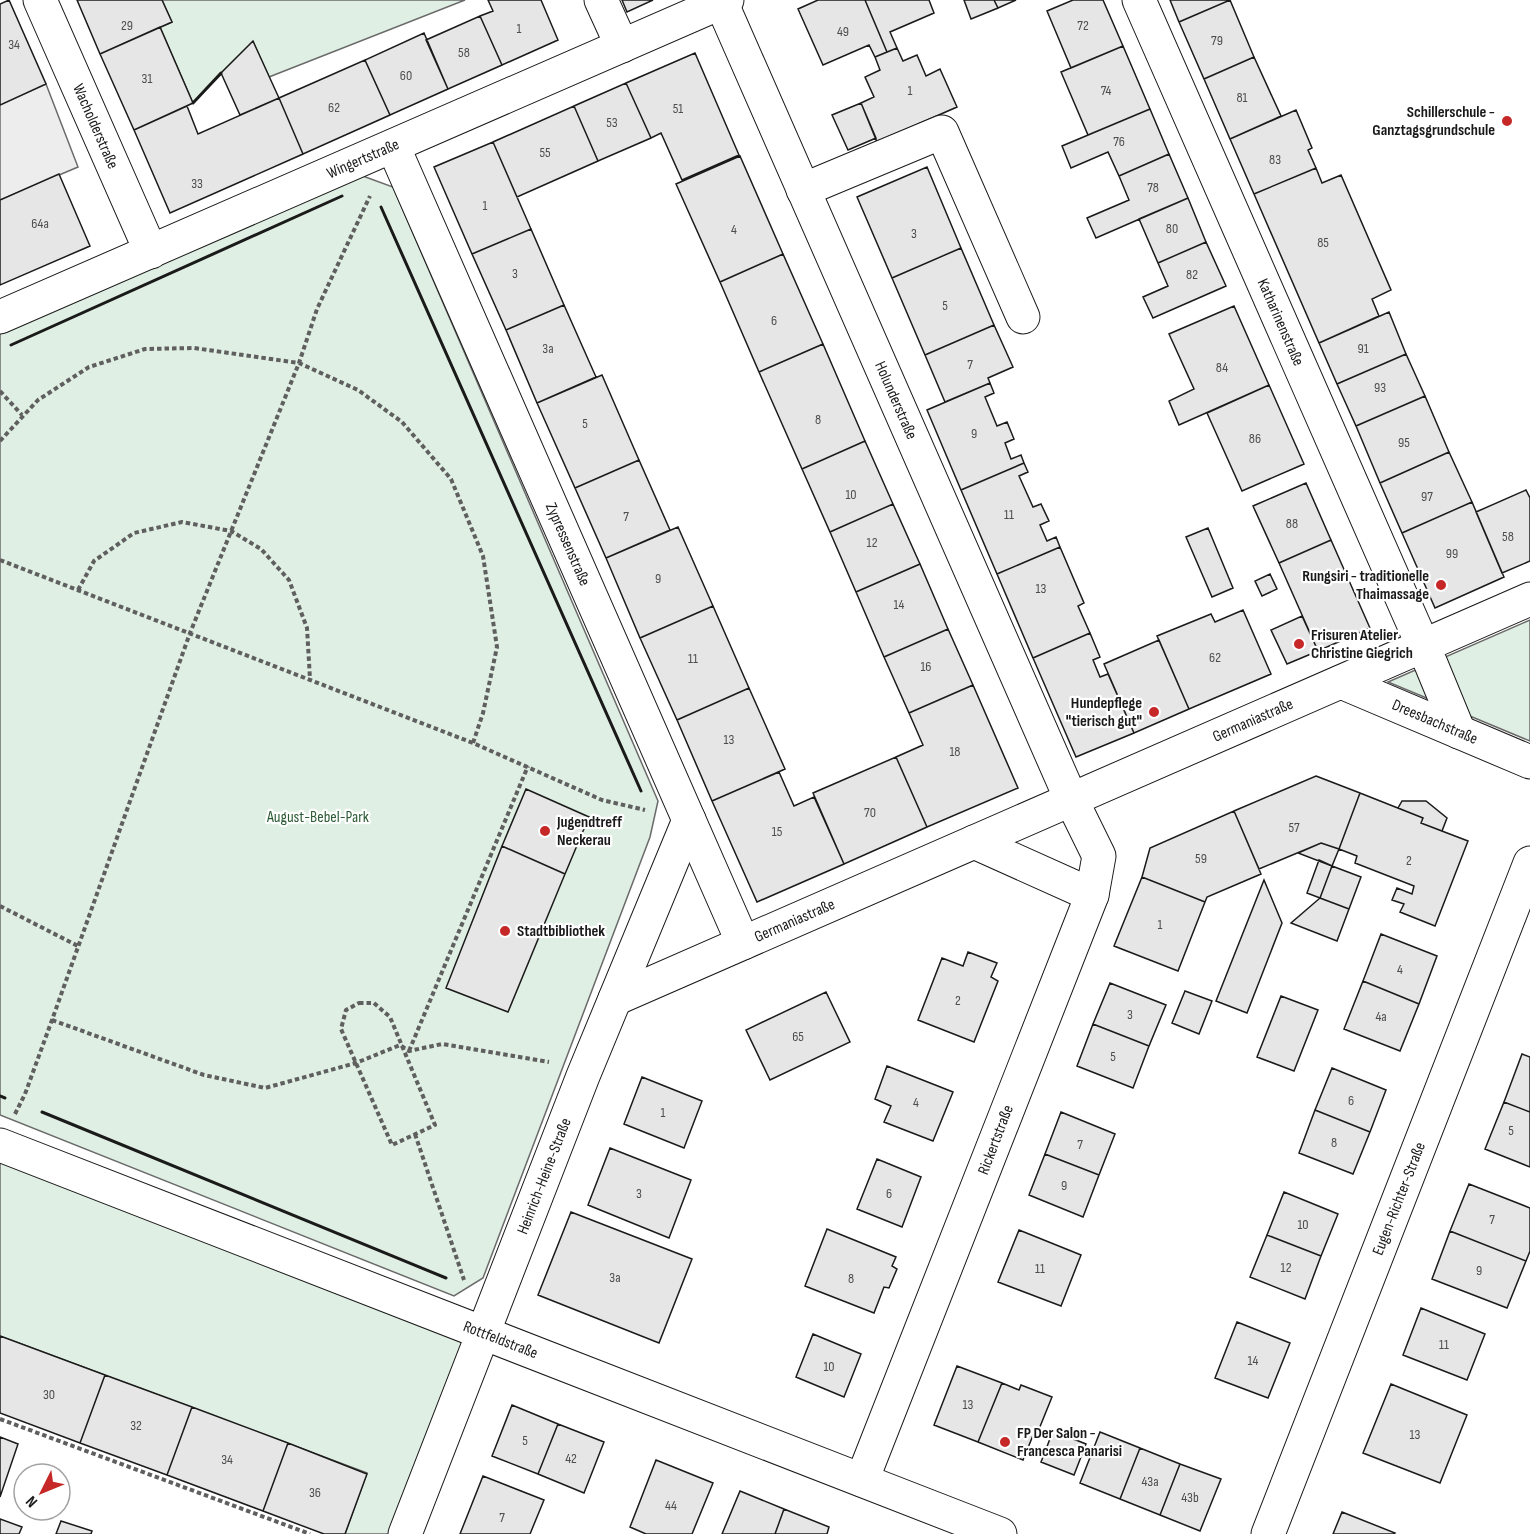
<svg xmlns="http://www.w3.org/2000/svg" width="1530" height="1534" viewBox="0 0 1530 1534" font-family="'Sofia Sans Condensed',sans-serif">
	<style>
		.green { fill: #e0efe3; stroke: #6a6a6a; stroke-width: 1.5 }
		.parking { fill: #ededed; stroke: #6a6a6a; stroke-width: 1.5 }
		.building { fill: #e6e6e6; stroke: #1a1a1a; stroke-width: 1.5 }
		.lines { fill: none; stroke-linecap: round; stroke-linejoin: round }
		.minor-casing { stroke: #1a1a1a; stroke-width: 35 }
		.path { stroke: #5f5f5f; stroke-width: 4; stroke-dasharray: 4.5 3; stroke-linecap: butt }
		.minor { stroke: #fff; stroke-width: 33 }
		.wall { stroke: #1a1a1a; stroke-width: 3 }
		.poi-dot { fill: #c62828; stroke: #fff; stroke-width: 2 }
		.labels { text-anchor: middle; dominant-baseline: central; stroke-width: 4.5; stroke-linejoin: round; paint-order: stroke }
		.number-label { font-size: 14px; fill: #4d4d4d }
		.poi-label { font-size: 16px; font-weight: bold; fill: #1a1a1a; stroke: #fff; text-anchor: start }
		.street-label { font-size: 16px; fill: #1a1a1a; stroke: #fff }
		.park-label { font-size: 16px; fill: #2b5a34; stroke: #fff }
	</style>
	<rect width="100%" height="100%" fill="#fff"/>
	<path class="green" d="M162,0H465L269,77L253,42L193,103L160,27L172,22Z
		M360,175L393,187L658,801L650,837L483,1278L454,1296L0,1115V332Z
		M1530,620V741L1388,682Z
		M0,1147L482,1332L405,1534H345L367,1473L0,1336Z"/>
	<path class="parking" d="M46,84L78,167L0,200V105Z"/>
	<path class="building" d="M9,0L46,84L0,105V4Z
		M77,0H162L172,22L100,54Z
		M488,0H541L558,40L502,65L480,16L493,11Z
		M622,0H653L627,12Z
		M818,0H865L887,52L875,57L869,45L823,65L798,9Z
		M865,0H929L934,13L890,32L897,48L887,52Z
		M964,0H994L998,8L971,19Z
		M994,0H1016L998,8Z
		M1073,0H1103L1123,46L1071,68L1047,11Z
		M1170,0H1230L1179,22Z
		M1230,0L1254,57L1204,79L1179,22Z
		M480,16L502,65L448,89L426,40Z
		M160,27L193,103L134,130L100,54Z
		M424,33L448,89L390,115L365,60Z
		M253,41L279,98L240,115L221,73Z
		M1123,46L1150,109L1088,135L1061,72Z
		M897,48L903,61L917,55L926,76L940,69L957,107L877,142L861,103L874,97L865,77L880,70L875,57Z
		M695,53L739,155L682,180L661,133L651,138L626,83Z
		M1254,57L1281,116L1230,139L1204,79Z
		M365,60L390,115L303,154L279,98Z
		M626,83L651,138L598,161L574,106Z
		M279,98L303,154L170,213L134,130L187,106L198,134Z
		M861,103L876,138L848,150L832,115Z
		M574,106L598,161L517,197L493,142Z
		M1150,109L1169,154L1119,176L1108,152L1071,168L1062,146Z
		M1296,110L1312,148L1308,150L1316,168L1254,194L1230,139Z
		M493,142L531,229L472,254L434,167Z
		M1169,154L1188,198L1096,238L1087,218L1129,200L1119,176Z
		M740,156L783,254L720,282L676,184Z
		M927,167L961,248L892,278L857,197Z
		M1316,168L1322,183L1341,175L1391,290L1372,299L1379,316L1319,343L1254,194Z
		M59,174L90,246L0,285V200Z
		M1188,198L1206,242L1158,263L1139,219Z
		M531,229L564,305L506,330L472,254Z
		M1206,242L1226,286L1153,318L1143,297L1168,286L1158,263Z
		M961,248L994,325L925,355L892,278Z
		M783,254L823,344L759,372L720,282Z
		M564,305L596,377L537,403L506,330Z
		M1234,306L1269,385L1179,425L1169,401L1194,389L1169,334Z
		M1389,312L1406,354L1337,384L1319,343Z
		M994,325L1013,367L988,378L990,383L945,402L925,355Z
		M823,344L865,441L802,469L759,372Z
		M1406,354L1425,396L1356,426L1337,384Z
		M602,375L639,460L575,488L537,403Z
		M990,383L994,393L985,397L997,426L1007,422L1014,439L1005,443L1011,459L1021,455L1024,463L961,490L927,410Z
		M1269,385L1304,464L1242,491L1207,413Z
		M1425,396L1449,452L1380,483L1356,426Z
		M865,441L893,504L830,532L802,469Z
		M1449,452L1472,502L1402,533L1380,483Z
		M639,460L670,530L606,558L575,488Z
		M1024,463L1028,472L1019,476L1033,507L1041,504L1049,521L1040,525L1047,541L1056,537L1060,547L997,574L961,490Z
		M1306,483L1331,540L1279,563L1253,506Z
		M1526,490L1530,498V561L1502,573L1476,512Z
		M1472,502L1504,577L1435,608L1402,533Z
		M893,504L920,564L856,592L830,532Z
		M678,527L713,606L640,638L606,558Z
		M1208,528L1233,588L1212,597L1186,537Z
		M1331,540L1370,628L1318,651L1279,563Z
		M1060,547L1084,603L1078,606L1090,633L1033,658L997,574Z
		M920,564L948,629L884,657L856,592Z
		M1270,574L1277,589L1262,596L1255,581Z
		M713,606L749,688L677,720L640,638Z
		M1243,610L1271,674L1189,709L1157,636L1211,614L1215,622Z
		M1302,616L1318,651L1287,664L1271,630Z
		M948,629L973,685L909,713L884,657Z
		M1090,633L1100,657L1093,660L1100,677L1108,674L1134,733L1076,757L1033,658Z
		M1159,640L1189,709L1134,733L1104,664Z
		M973,685L1018,788L927,827L896,757L923,745L909,713Z
		M749,688L785,769L712,801L677,720Z
		M896,757L927,827L844,864L813,793Z
		M779,772L794,806L814,797L844,864L757,902L712,801Z
		M1316,776L1360,793L1339,849L1321,843L1259,869L1234,811Z
		M526,789L589,817L565,874L502,846Z
		M1360,793L1423,818L1421,823L1468,841L1435,926L1400,912L1404,904L1392,900L1397,888L1412,894L1414,886L1355,863L1357,856L1339,849Z
		M1402,801H1426L1447,818L1442,831L1421,823L1423,818L1398,808Z
		M1234,811L1261,874L1207,897L1205,902L1142,877L1150,848Z
		M1321,843L1339,849L1332,866L1298,853Z
		M502,846L565,874L508,1012L446,988Z
		M1319,860L1332,866L1320,898L1307,893Z
		M1332,866L1361,877L1349,909L1320,898Z
		M1142,877L1205,902L1178,971L1114,946Z
		M1264,880L1282,923L1247,1013L1216,1001Z
		M1320,898L1349,909L1337,941L1291,923Z
		M1381,934L1437,956L1419,1004L1363,981Z
		M968,952L997,963L991,977L998,981L974,1042L918,1020L942,958L963,966Z
		M1363,981L1419,1004L1400,1051L1344,1029Z
		M1110,983L1166,1005L1149,1046L1093,1024Z
		M1185,991L1212,1001L1199,1034L1172,1023Z
		M826,992L850,1042L770,1080L746,1030Z
		M1281,996L1318,1010L1294,1071L1257,1057Z
		M1093,1024L1149,1046L1133,1088L1077,1066Z
		M1522,1054L1530,1057V1112L1504,1102Z
		M887,1066L953,1092L933,1141L884,1122L891,1106L875,1099Z
		M1332,1068L1386,1090L1370,1132L1315,1110Z
		M642,1077L702,1101L684,1148L624,1124Z
		M1504,1102L1530,1112V1167L1485,1149Z
		M1315,1110L1370,1132L1353,1174L1299,1153Z
		M1061,1112L1115,1134L1099,1175L1045,1154Z
		M610,1148L691,1180L669,1238L588,1205Z
		M1045,1154L1099,1175L1083,1217L1029,1195Z
		M877,1159L921,1177L902,1227L857,1209Z
		M1469,1184L1530,1208V1251L1526,1261L1450,1231Z
		M1284,1192L1338,1214L1321,1256L1267,1235Z
		M571,1212L692,1259L659,1343L538,1295Z
		M827,1229L896,1257L892,1266L897,1269L889,1288L884,1287L874,1313L805,1286Z
		M1019,1230L1081,1255L1061,1306L998,1282Z
		M1450,1231L1526,1261L1507,1308L1432,1279Z
		M1267,1235L1321,1256L1305,1299L1250,1277Z
		M1421,1308L1485,1334L1467,1380L1403,1355Z
		M1237,1322L1290,1343L1268,1398L1215,1378Z
		M813,1334L861,1354L844,1397L796,1377Z
		M0,1336L105,1375L80,1443L0,1413Z
		M957,1366L1002,1383L978,1442L934,1425Z
		M105,1375L192,1407L167,1475L80,1443Z
		M1002,1383L1019,1390L1021,1385L1052,1397L1037,1434L1034,1433L1023,1460L978,1442Z
		M1391,1384L1467,1415L1440,1483L1363,1453Z
		M512,1405L558,1424L538,1474L492,1456Z
		M192,1407L288,1443L263,1511L167,1475Z
		M558,1424L604,1442L584,1493L538,1474Z
		M1053,1431L1086,1444L1074,1475L1041,1462Z
		M1100,1432L1140,1448L1120,1499L1080,1483Z
		M0,1437L18,1444L0,1497Z
		M288,1443L367,1474L345,1534H324L263,1511Z
		M1140,1448L1180,1464L1160,1515L1120,1499Z
		M656,1460L713,1483L692,1534H646L630,1527Z
		M1180,1464L1221,1479L1200,1531L1160,1515Z
		M483,1476L544,1500L530,1534H460Z
		M740,1491L784,1509L775,1534H722Z
		M784,1509L829,1527L827,1534H775Z
		M1342,1512L1395,1533L1394,1534H1333Z
		M0,1519L22,1527L19,1534H0Z
		M61,1521L92,1531L91,1534H56Z"/>
	<g class="lines">
		<g class="minor-casing">
			<g id="minor">
				<path id="s1" d="M40,0L151,252"/>
				<path d="M601,0L622,46"/>
				<path id="s2" d="M1139,0L1431,664L1459,732"/>
				<path id="s3" d="M721,2L1071,799L1099,856L1092,895L862,1480"/>
				<path id="s4" d="M393,146L743,943"/>
				<path d="M803,190L942,132L1023,317"/>
				<path id="s5" d="M0,317L727,0"/>
				<path id="s6" d="M1341,682L1530,762"/>
				<path d="M974,842L1092,895"/>
				<path id="s7" d="M615,999L1530,599"/>
				<path id="s8" d="M0,1145L1000,1534"/>
				<path id="s9" d="M405,1534L583,1076L689,820"/>
				<path id="s10" d="M1268,1534L1530,863"/>
			</g>
		</g>
		<path class="path" d="M0,391L22,415
			M0,441L38,400L89,367L145,349L194,348L299,363L358,390L402,422L451,479L483,556L497,647L483,713L473,743
			M0,560L473,743L602,800L645,810
			M78,590L94,561L134,533L182,522L231,531L261,549L289,580L307,628L310,679
			M0,906L78,946
			M359,1003H374L390,1017L435,1125L392,1145L341,1029L346,1010Z
			M52,1020L204,1075L265,1088L356,1063L400,1045L409,1051L442,1044L549,1062
			M409,1051L528,766
			M15,1114L25,1094L52,1020L190,633L299,363L317,309L370,196
			M415,1134L464,1280
			M0,1419L310,1534"/>
		<use href="#minor" class="minor"/>
		<path class="wall" d="M193,103L221,73
			M381,207L641,791
			M11,345L342,196
			M0,1096L5,1098
			M42,1112L446,1278"/>
	</g>
	<g class="poi-dot">
		<circle cx="1507" cy="121" r="6"/>
		<circle cx="1441" cy="585" r="6"/>
		<circle cx="1299" cy="644" r="6"/>
		<circle cx="1154" cy="712" r="6"/>
		<circle cx="545" cy="831" r="6"/>
		<circle cx="505" cy="931" r="6"/>
		<circle cx="1005" cy="1442" r="6"/>
	</g>
	<g class="labels">
		<g class="number-label">
			<text x="127" y="25">29</text>
			<text x="1083" y="25">72</text>
			<text x="519" y="28">1</text>
			<text x="843" y="31">49</text>
			<text x="1217" y="40">79</text>
			<text x="14" y="44">34</text>
			<text x="464" y="52">58</text>
			<text x="406" y="75">60</text>
			<text x="147" y="78">31</text>
			<text x="910" y="90">1</text>
			<text x="1106" y="90">74</text>
			<text x="1242" y="97">81</text>
			<text x="334" y="107">62</text>
			<text x="678" y="108">51</text>
			<text x="612" y="122">53</text>
			<text x="1119" y="141">76</text>
			<text x="545" y="152">55</text>
			<text x="1275" y="159">83</text>
			<text x="197" y="183">33</text>
			<text x="1153" y="187">78</text>
			<text x="485" y="205">1</text>
			<text x="40" y="223">64a</text>
			<text x="1172" y="228">80</text>
			<text x="734" y="229">4</text>
			<text x="914" y="233">3</text>
			<text x="1323" y="242">85</text>
			<text x="515" y="273">3</text>
			<text x="1192" y="274">82</text>
			<text x="945" y="305">5</text>
			<text x="774" y="320">6</text>
			<text x="548" y="348">3a</text>
			<text x="1363" y="348">91</text>
			<text x="970" y="364">7</text>
			<text x="1222" y="367">84</text>
			<text x="1380" y="387">93</text>
			<text x="818" y="419">8</text>
			<text x="585" y="423">5</text>
			<text x="974" y="433">9</text>
			<text x="1255" y="438">86</text>
			<text x="1404" y="442">95</text>
			<text x="851" y="494">10</text>
			<text x="1427" y="496">97</text>
			<text x="1009" y="514">11</text>
			<text x="626" y="516">7</text>
			<text x="1292" y="523">88</text>
			<text x="1508" y="536">58</text>
			<text x="872" y="542">12</text>
			<text x="1452" y="553">99</text>
			<text x="658" y="578">9</text>
			<text x="1041" y="588">13</text>
			<text x="899" y="604">14</text>
			<text x="1215" y="657">62</text>
			<text x="693" y="658">11</text>
			<text x="926" y="666">16</text>
			<text x="729" y="739">13</text>
			<text x="955" y="751">18</text>
			<text x="870" y="812">70</text>
			<text x="1294" y="827">57</text>
			<text x="777" y="831">15</text>
			<text x="1201" y="858">59</text>
			<text x="1409" y="860">2</text>
			<text x="1160" y="924">1</text>
			<text x="1400" y="969">4</text>
			<text x="958" y="1000">2</text>
			<text x="1130" y="1014">3</text>
			<text x="1381" y="1016">4a</text>
			<text x="798" y="1036">65</text>
			<text x="1113" y="1056">5</text>
			<text x="1351" y="1100">6</text>
			<text x="916" y="1102">4</text>
			<text x="663" y="1112">1</text>
			<text x="1511" y="1130">5</text>
			<text x="1334" y="1142">8</text>
			<text x="1080" y="1144">7</text>
			<text x="1064" y="1185">9</text>
			<text x="639" y="1193">3</text>
			<text x="889" y="1193">6</text>
			<text x="1492" y="1219">7</text>
			<text x="1303" y="1224">10</text>
			<text x="1286" y="1267">12</text>
			<text x="1040" y="1268">11</text>
			<text x="1479" y="1270">9</text>
			<text x="615" y="1277">3a</text>
			<text x="851" y="1278">8</text>
			<text x="1444" y="1344">11</text>
			<text x="1253" y="1360">14</text>
			<text x="829" y="1366">10</text>
			<text x="49" y="1394">30</text>
			<text x="968" y="1404">13</text>
			<text x="136" y="1425">32</text>
			<text x="1415" y="1434">13</text>
			<text x="525" y="1440">5</text>
			<text x="571" y="1458">42</text>
			<text x="227" y="1459">34</text>
			<text x="1150" y="1481">43a</text>
			<text x="315" y="1492">36</text>
			<text x="1190" y="1497">43b</text>
			<text x="671" y="1505">44</text>
			<text x="502" y="1517">7</text>
		</g>
		<g class="poi-label">
			<text x="1495" y="112" text-anchor="end">Schillerschule -<tspan x="1495" dy="18">Ganztagsgrundschule</tspan></text>
			<text x="1429" y="576" text-anchor="end">Rungsiri - traditionelle<tspan x="1429" dy="18">Thaimassage</tspan></text>
			<text x="1311" y="635">Frisuren Atelier<tspan x="1311" dy="18">Christine Giegrich</tspan></text>
			<text x="1142" y="703" text-anchor="end">Hundepflege<tspan x="1142" dy="18">"tierisch gut"</tspan></text>
			<text x="557" y="822">Jugendtreff<tspan x="557" dy="18">Neckerau</tspan></text>
			<text x="517" y="931">Stadtbibliothek</text>
			<text x="1017" y="1433">FP Der Salon -<tspan x="1017" dy="18">Francesca Panarisi</tspan></text>
		</g>
		<g class="street-label">
			<text stroke="none"><textPath href="#s1" startOffset="138">Wacholderstraße</textPath></text>
			<text stroke="none"><textPath href="#s5" startOffset="396">Wingertstraße</textPath></text>
			<text stroke="none"><textPath href="#s2" startOffset="352">Katharinenstraße</textPath></text>
			<text stroke="none"><textPath href="#s3" startOffset="435">Holunderstraße</textPath></text>
			<text stroke="none"><textPath href="#s4" startOffset="435">Zypressenstraße</textPath></text>
			<text stroke="none"><textPath href="#s7" startOffset="696">Germaniastraße</textPath></text>
			<text stroke="none"><textPath href="#s6" startOffset="102">Dreesbachstraße</textPath></text>
			<text stroke="none"><textPath href="#s7" startOffset="196">Germaniastraße</textPath></text>
			<text transform="translate(996 1140) rotate(-69)">Rickertstraße</text>
			<text stroke="none"><textPath href="#s9" startOffset="384">Heinrich-Heine-Straße</textPath></text>
			<text stroke="none"><textPath href="#s10" startOffset="360">Eugen-Richter-Straße</textPath></text>
			<text stroke="none"><textPath href="#s8" startOffset="537">Rottfeldstraße</textPath></text>
		</g>
		<g class="park-label">
			<text x="318" y="817">August-Bebel-Park</text>
		</g>
	</g>
	<g transform="translate(42 1492) rotate(227)"><circle r="28" fill="#ffffff" stroke="#a3a3a3" stroke-width="1.5"/>
	<path d="M0-4.5L10 22L0 15L-10 22Z" fill="#c62828"/>
	<text y="-9" font-size="16" font-weight="bold" text-anchor="middle" fill="#1a1a1a">N</text>
	</g>
</svg>
